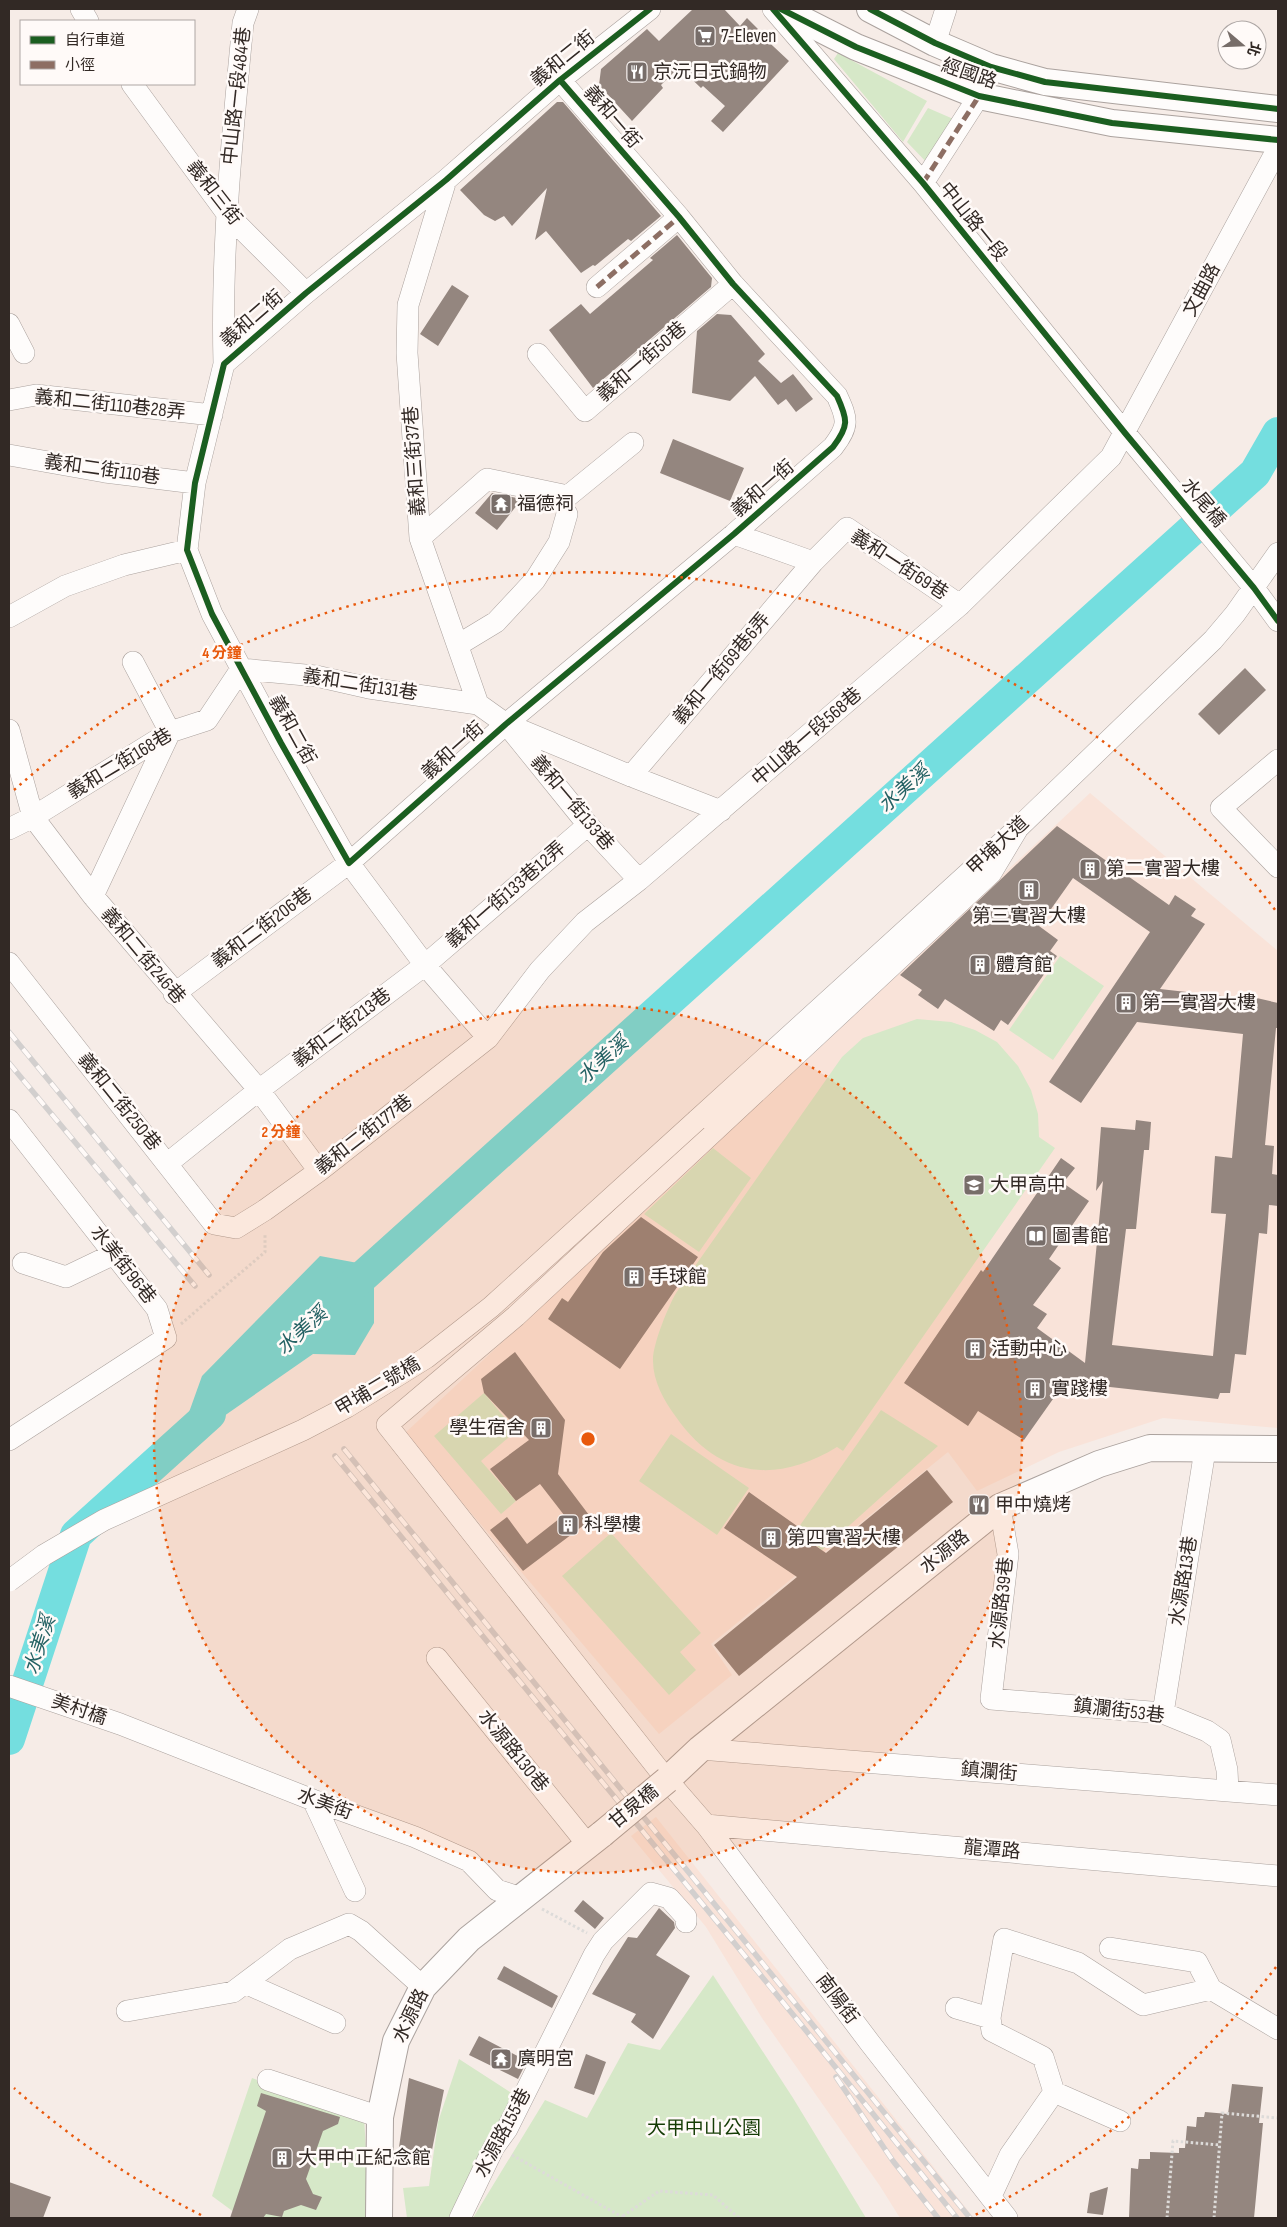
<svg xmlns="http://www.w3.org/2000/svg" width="1287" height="2227" viewBox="0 0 1287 2227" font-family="'Sofia Sans Condensed','Noto Sans TC',sans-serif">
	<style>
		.built { fill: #f9e3d9 }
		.green { fill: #d6e8c8 }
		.water { fill: #74dedf }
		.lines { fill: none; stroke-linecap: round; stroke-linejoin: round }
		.river { stroke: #74dedf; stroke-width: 32 }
		.building { fill: #94867f }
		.minor-casing { stroke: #aba29e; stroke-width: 22 }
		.major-casing { stroke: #aba29e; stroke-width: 28 }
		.path { stroke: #dddbd9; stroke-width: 3; stroke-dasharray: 2.5 2.5; stroke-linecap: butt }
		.minor { stroke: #fefcfb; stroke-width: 21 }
		.major { stroke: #fefcfb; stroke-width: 26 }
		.rail-casing { stroke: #d2cfce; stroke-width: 5.5 }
		.rail { stroke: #fffaf8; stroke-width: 4; stroke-dasharray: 11; stroke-linecap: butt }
		.minor-bridge-casing { stroke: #aba29e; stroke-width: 22; stroke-linecap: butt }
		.major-bridge-casing { stroke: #aba29e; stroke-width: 28; stroke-linecap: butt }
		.minor-bridge { stroke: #fefcfb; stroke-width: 21 }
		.major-bridge { stroke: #fefcfb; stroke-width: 26 }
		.quiet { stroke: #8d6e63; stroke-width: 5; stroke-dasharray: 10 5; stroke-linecap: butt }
		.cycleway-casing { stroke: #fffaf8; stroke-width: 9 }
		.cycleway { stroke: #1b5e20; stroke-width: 6 }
		.ring { fill: none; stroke: #e8590c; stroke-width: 2.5; stroke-dasharray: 2.5 5 }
		.labels { text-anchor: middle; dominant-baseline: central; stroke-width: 5; stroke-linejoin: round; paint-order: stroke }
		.poi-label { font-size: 19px; fill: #322925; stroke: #fffaf8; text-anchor: start }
		.street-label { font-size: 19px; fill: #322925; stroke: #fffaf8 }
		.park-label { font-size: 19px; fill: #153c05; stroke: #fffaf8 }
		.water-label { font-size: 20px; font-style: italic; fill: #256264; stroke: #fffaf8 }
		.centre { fill: #e8590c; stroke: #fffaf8; stroke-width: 2.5 }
		.ring-label { font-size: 15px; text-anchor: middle; font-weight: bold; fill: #e8590c; stroke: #fffaf8; stroke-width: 5; stroke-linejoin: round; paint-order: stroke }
	</style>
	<rect width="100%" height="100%" fill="#f6ece7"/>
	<path class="built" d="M1090,793L1278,951V1428L1163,1418L1059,1452L977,1491L948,1452L711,1644L732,1675L659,1734L404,1434Z
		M656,1817L974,2218H900L880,2186L762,2018L706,1927L631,1836Z"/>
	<path class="green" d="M838,53L927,101L903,142L834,59Z
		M928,108L958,121L930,166L907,142Z
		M1060,956L1104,986L1053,1060L1009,1030Z
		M917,1019L951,1022L975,1030L997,1042L1018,1066L1031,1090L1038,1114L1039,1137L1055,1148L843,1451L837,1447C775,1485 718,1477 676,1417C664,1401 653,1381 653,1361C652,1346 668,1307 676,1293L842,1057L863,1038Z
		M713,1148L751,1178L699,1252L644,1214Z
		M484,1393L516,1431L481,1461L516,1501L501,1514L434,1436Z
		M881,1410L938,1446L822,1550L796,1531Z
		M671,1434L749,1488L717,1535L639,1481Z
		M611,1533L701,1633L680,1652L696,1670L669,1695L562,1576Z
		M713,1975L793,2098L866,2218H473L545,2100L587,2118L628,2043L660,2050Z
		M459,2059L516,2096L452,2218H407L403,2188L429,2186L438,2122Z
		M252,2078L364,2117L370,2218H242L212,2196Z"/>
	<path class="water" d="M320,1256L374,1266V1323L355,1355L313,1354L214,1423L178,1443L202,1376Z"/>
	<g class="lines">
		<path class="river" d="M341,1296L1255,473L1278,433
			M9,1739L76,1535L210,1414"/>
	</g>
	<path class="building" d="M693,9H724L740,26L747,18L758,29L756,30L789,61L723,132L711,121L725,106L703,86L701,88L679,67L661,85L663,88L632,121L599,85L601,69L647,29L659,41Z
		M557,102H563L661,216L631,241L628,239L595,266L593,265L581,273L546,231L535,240L547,188L512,226L504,216L495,221L484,215L460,190Z
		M677,235L712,278L711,287L593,388L549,330L581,304L590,314L653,260L650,258Z
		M452,285L469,296L438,346L420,334Z
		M717,314L731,315L765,354L758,361L781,383L793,374L813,399L796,412L786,399L778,405L755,376L730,401L692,393L697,331Z
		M673,439L744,468L730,501L660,473Z
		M492,493L522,499L497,530L475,513Z
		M1245,668L1266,690L1219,735L1198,714Z
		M1057,826L1169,905L1175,895L1196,909L1191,916L1205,924L1160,989L1248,999V996L1278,1003V1028H1276L1265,1145L1274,1146L1272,1174L1278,1175V1206L1269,1205L1267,1234L1259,1233L1246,1355L1235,1354L1230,1393H1220L1218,1399L1065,1382L1024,1440L978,1411L968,1426L904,1383L981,1270L983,1272L1061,1158L1075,1168L1063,1183L1089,1201L1049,1259L1061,1268L1033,1305L1047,1314L1037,1328L1085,1363L1103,1181L1096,1191L1101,1127L1135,1130L1136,1120L1151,1122L1149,1150H1144L1136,1229H1126L1112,1345L1213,1356L1226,1214L1211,1213L1215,1156L1232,1158L1243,1034L1137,1022L1081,1103L1049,1082L1150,932L1073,878L1039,926L1058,940L1050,951L1057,956L1008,1025L1001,1020L994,1031L945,999L938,1009L918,995L922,990L900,975Z
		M641,1217L698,1257L620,1369L548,1319L562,1298L568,1302L603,1252Z
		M515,1352L565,1420L558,1474L592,1519L523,1571L490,1530L507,1517L527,1544L564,1515L540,1484L516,1501L490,1469L529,1440L484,1393L481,1379Z
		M927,1470L953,1502L739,1676L714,1645L797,1577L724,1528L749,1492L797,1526L794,1531L826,1553Z
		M583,1900L604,1918L595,1929L574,1911Z
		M659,1908L674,1922L675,1928L656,1955L690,1976L653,2039L631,2022L636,2014L592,1994L628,1937L637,1938Z
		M504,1966L558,1996L552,2008L497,1979Z
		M479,2036L527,2061L518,2079L469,2055Z
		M586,2054L606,2062L594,2095L574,2088Z
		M409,2078L444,2090L430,2160L398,2154Z
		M1232,2084L1263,2087L1259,2123H1263L1254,2218H1129L1131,2168L1138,2169L1139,2159H1150V2152L1179,2153V2148H1185L1187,2126L1196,2127L1197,2117H1204L1205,2112L1228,2114Z
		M261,2093L340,2117L338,2124L323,2131L306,2179L313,2194L322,2197L316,2210L301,2205L284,2211L282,2217L266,2214L263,2218H230L266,2111L257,2106Z
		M9,2182L51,2197L43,2218H9Z
		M1108,2187L1103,2215L1087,2213L1090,2193Z"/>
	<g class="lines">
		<g class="minor-casing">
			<path id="minor" d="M81,9L88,21
				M773,9L923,183L1125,433L1254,588L1278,621
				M935,43L946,9
				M132,84L228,215L306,293
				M446,180L408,305L407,353L420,538L478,704L506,724L631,776L721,811
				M923,183L979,96
				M597,287L679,217
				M9,324L24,353
				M538,354L585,411L733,284
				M224,364C221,250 232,136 243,23L248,9
				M9,400L36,395L212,415
				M9,455L105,472L195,483
				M734,534L813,562L847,528L960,605
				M420,538L487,479L568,496L633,443
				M9,617L65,586L124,565L187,550
				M458,645L496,622L535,580L559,542L567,514
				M508,726L588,825L639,880
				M9,730L33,817L93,896L259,1090L319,1171
				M1278,760L1221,808L1278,867
				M631,776L813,562
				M9,829L33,817L170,732L207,720L241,669L316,676L369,688L478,704
				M93,896L170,732L133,662
				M9,963L214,1224L236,1228L265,1210L319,1171L488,1038L540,970L585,922L639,880L960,605L1111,457L1278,148
				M174,994L349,863L506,724L734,534L833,447C849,426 848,420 837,396L733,284L679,217L560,80
				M488,1038L425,965L349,863L281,743L212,614L187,550L195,483L224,364L306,293L446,180L560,80L650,9
				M9,1120L157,1309L166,1338L9,1440
				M697,1120L1018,828L1213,640L1235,614L1278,553
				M168,1163L259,1090L425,965L588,825
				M23,1263L66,1277L114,1254
				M1000,1507L1008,1554L991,1699L1163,1713L1207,1731L1220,1740L1227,1770L1228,1791
				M437,1658L588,1845
				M9,1686L120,1724L313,1800L415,1837L469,1861L497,1890L521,1898
				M1163,1713L1205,1450
				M700,1749L1278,1795
				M313,1800L355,1891
				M706,1825L1278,1876
				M1110,1948L1197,1962L1211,1989
				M245,1983L335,2023
				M956,2008L990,2018L1004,1939L1078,1963L1143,2005L1211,1989L1278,2029
				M127,2011L233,1992L290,1949L349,1924L361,1931L423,1987
				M990,2018L992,2031L1043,2057L1054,2092
				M268,2080L380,2117
				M991,2196L1010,2155L1054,2092L1120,2121
				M460,2218L494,2147L507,2129L594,1955L603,1941L651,1893L669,1898L686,1917V1922
				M1007,2218L870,2043L706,1825L667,1780L387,1425L516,1316L991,873L1018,828"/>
		</g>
		<g class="major-casing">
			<path id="major" d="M781,9L856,47L979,96L1112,123L1278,140
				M870,9L935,43L991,67L1045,82L1278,109
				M667,1780L700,1749L1000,1507L1099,1464L1150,1448L1278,1449
				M379,2218L380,2117L396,2041L423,1987L469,1939L602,1834"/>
		</g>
		<path class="path" d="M181,1324L265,1252V1233
			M542,1909L587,1933
			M512,2155L624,2218
			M623,2216L659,2191L713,2195L739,2218
			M1167,2218L1173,2141L1220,2145
			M1214,2218L1222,2113L1278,2118"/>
		<use href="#minor" class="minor"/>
		<use href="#major" class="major"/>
		<g class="rail-casing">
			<path id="rail" d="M9,1032L209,1275
				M9,1063L195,1286
				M344,1449L970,2218
				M335,1456L795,2017L957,2218
				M836,2077L893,2161L938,2218"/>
		</g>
		<use href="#rail" class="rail"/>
		<g class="minor-bridge-casing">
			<path id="minor-bridge" d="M9,1581L44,1555L104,1520L303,1430L347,1407L426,1358L491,1307L697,1120"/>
		</g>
		<g class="major-bridge-casing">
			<path id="major-bridge" d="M602,1834L667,1780"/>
		</g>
		<use href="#minor-bridge" class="minor-bridge"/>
		<use href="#major-bridge" class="major-bridge"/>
		<path class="quiet" d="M923,183L979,96
			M597,287L679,217"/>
		<g class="cycleway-casing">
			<path id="cycleway" d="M773,9L923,183L1125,433L1254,588L1278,621
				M781,9L856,47L979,96L1112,123L1278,140
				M870,9L935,43L991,67L1045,82L1278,109
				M560,80L679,217L733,284L837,396C848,420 849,426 833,447L734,534L506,724L349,863L281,743L212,614L187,550L195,483L224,364L306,293L446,180L560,80L650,9"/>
		</g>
		<use href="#cycleway" class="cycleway"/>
	</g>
	<circle cx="588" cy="1439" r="434" fill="#e8590c" fill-opacity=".12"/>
	<g class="ring">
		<circle cx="588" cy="1439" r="434"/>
		<path d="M1276 1967A867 867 0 0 1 975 2215M201 2215A867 867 0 0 1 14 2088M14 790A867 867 0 0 1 1276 911"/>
	</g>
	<defs>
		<g id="supermarket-square" transform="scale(1.125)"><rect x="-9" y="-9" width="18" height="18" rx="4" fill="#776d69" stroke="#fffaf8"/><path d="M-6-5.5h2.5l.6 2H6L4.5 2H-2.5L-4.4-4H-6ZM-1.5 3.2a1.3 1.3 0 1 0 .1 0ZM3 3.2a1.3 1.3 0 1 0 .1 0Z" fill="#fff"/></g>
		<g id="restaurant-square" transform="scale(1.125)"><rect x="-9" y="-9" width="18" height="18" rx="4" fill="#776d69" stroke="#fffaf8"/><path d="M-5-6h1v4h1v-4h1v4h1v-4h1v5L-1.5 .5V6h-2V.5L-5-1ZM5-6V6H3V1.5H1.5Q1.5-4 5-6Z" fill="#fff"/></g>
		<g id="temple-square" transform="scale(1.125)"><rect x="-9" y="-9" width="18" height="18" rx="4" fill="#776d69" stroke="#fffaf8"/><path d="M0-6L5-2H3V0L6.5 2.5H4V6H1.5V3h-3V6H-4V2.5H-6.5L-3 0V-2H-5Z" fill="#fff"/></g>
		<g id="building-square" transform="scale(1.125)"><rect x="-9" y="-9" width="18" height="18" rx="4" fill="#776d69" stroke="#fffaf8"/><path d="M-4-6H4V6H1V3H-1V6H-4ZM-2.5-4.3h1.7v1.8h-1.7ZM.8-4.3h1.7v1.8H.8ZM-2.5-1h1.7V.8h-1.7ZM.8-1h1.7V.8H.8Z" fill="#fff"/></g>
		<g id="school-square" transform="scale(1.125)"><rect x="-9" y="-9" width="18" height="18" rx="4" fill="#776d69" stroke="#fffaf8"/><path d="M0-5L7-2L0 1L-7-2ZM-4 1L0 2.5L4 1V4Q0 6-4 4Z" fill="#fff"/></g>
		<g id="library-square" transform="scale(1.125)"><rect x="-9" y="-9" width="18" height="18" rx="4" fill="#776d69" stroke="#fffaf8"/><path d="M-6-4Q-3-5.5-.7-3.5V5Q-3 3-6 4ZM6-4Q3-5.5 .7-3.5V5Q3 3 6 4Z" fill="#fff"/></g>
	</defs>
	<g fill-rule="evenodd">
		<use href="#supermarket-square" x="705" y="36"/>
		<use href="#restaurant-square" x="637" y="72"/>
		<use href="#temple-square" x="501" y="504"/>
		<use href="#building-square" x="1090" y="869"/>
		<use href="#building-square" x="1029" y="890"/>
		<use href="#building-square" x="980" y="965"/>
		<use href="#building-square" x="1126" y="1003"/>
		<use href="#school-square" x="974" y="1185"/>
		<use href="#library-square" x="1036" y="1236"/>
		<use href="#building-square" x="634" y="1277"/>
		<use href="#building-square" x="975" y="1349"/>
		<use href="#building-square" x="1035" y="1389"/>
		<use href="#building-square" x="541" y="1428"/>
		<use href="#restaurant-square" x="979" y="1505"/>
		<use href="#building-square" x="568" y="1525"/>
		<use href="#building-square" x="771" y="1538"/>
		<use href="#temple-square" x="501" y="2059"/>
		<use href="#building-square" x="282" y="2158"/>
	</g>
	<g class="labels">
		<g class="poi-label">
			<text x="721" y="36">7-Eleven</text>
			<text x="653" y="72">京沅日式鍋物</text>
			<text x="517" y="504">福德祠</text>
			<text x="1106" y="869">第二實習大樓</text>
			<text x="1029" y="916" text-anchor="middle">第三實習大樓</text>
			<text x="996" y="965">體育館</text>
			<text x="1142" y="1003">第一實習大樓</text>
			<text x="990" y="1185">大甲高中</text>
			<text x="1052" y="1236">圖書館</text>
			<text x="650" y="1277">手球館</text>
			<text x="991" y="1349">活動中心</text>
			<text x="1051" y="1389">實踐樓</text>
			<text x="525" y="1428" text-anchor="end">學生宿舍</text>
			<text x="995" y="1505">甲中燒烤</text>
			<text x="584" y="1525">科學樓</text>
			<text x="787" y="1538">第四實習大樓</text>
			<text x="517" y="2059">廣明宮</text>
			<text x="298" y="2158">大甲中正紀念館</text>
		</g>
		<g class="street-label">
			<text transform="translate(563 59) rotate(-39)">義和二街</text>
			<text transform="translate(969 74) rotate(19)">經國路</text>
			<text transform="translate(237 96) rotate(-84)">中山路一段484巷</text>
			<text transform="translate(612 117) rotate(49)">義和一街</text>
			<text transform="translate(214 193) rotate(52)">義和三街</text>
			<text transform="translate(973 222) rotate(51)">中山路一段</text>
			<text transform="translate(1202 290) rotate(-62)">文曲路</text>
			<text transform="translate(252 319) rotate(-41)">義和二街</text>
			<text transform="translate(642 362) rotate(-41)">義和一街50巷</text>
			<text transform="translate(110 405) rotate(6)">義和二街110巷28弄</text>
			<text transform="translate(415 461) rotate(-94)">義和三街37巷</text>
			<text transform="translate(102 470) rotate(8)">義和二街110巷</text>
			<text transform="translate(763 489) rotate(-41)">義和一街</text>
			<text transform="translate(1203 503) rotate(50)">水尾橋</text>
			<text transform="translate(899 565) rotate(33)">義和一街69巷</text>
			<text transform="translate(722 669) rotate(-50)">義和一街69巷6弄</text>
			<text transform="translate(360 685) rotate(9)">義和二街131巷</text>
			<text transform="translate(292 730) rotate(61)">義和二街</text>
			<text transform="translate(807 737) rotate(-41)">中山路一段568巷</text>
			<text transform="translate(453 751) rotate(-42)">義和一街</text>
			<text transform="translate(120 764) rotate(-31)">義和二街168巷</text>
			<text transform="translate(572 803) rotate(50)">義和一街133巷</text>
			<text transform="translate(998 846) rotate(-43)">甲埔大道</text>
			<text transform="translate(506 895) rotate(-41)">義和一街133巷12弄</text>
			<text transform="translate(262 928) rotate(-37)">義和二街206巷</text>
			<text transform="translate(143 956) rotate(50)">義和二街246巷</text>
			<text transform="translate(342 1028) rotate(-37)">義和二街213巷</text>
			<text transform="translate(119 1102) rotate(51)">義和二街250巷</text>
			<text transform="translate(364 1135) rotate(-38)">義和二街177巷</text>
			<text transform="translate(123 1265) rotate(52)">水美街96巷</text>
			<text transform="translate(378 1387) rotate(-31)">甲埔二號橋</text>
			<text transform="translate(945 1552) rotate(-39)">水源路</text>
			<text transform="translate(1184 1581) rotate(-81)">水源路13巷</text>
			<text transform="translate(1002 1603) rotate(-84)">水源路39巷</text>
			<text transform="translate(79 1710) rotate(19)">美村橋</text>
			<text transform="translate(1119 1711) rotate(7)">鎮瀾街53巷</text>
			<text transform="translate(513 1751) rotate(51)">水源路130巷</text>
			<text transform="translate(989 1772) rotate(5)">鎮瀾街</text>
			<text transform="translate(325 1804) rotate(20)">水美街</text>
			<text transform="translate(634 1807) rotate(-39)">甘泉橋</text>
			<text transform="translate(992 1850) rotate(5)">龍潭路</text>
			<text transform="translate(837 1999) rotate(53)">南陽街</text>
			<text transform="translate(411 2016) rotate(-64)">水源路</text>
			<text transform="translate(503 2133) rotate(-62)">水源路155巷</text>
		</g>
		<g class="park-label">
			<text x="704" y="2128">大甲中山公園</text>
		</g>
		<g class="water-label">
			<text transform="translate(904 789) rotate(-42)">水美溪</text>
			<text transform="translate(603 1060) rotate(-42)">水美溪</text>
			<text transform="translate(302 1331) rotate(-42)">水美溪</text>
			<text transform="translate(40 1645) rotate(-72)">水美溪</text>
		</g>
	</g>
	<circle cx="588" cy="1439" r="8" class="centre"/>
	<g class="ring-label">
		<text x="222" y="658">4 分鐘</text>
		<text x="281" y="1137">2 分鐘</text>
	</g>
	<rect width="1287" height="2227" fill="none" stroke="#322925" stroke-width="20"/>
	<rect x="20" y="20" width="175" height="65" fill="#fffaf8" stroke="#ada6a4"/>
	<rect x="30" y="36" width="25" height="8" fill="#1b5e20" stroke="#ada6a4"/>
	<text x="65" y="45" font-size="15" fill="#322925">自行車道</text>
	<rect x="30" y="61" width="25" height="8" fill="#8d6e63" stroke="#ada6a4"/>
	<text x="65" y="70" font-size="15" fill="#322925">小徑</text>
	<g transform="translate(1242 45) rotate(109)"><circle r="24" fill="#fffaf8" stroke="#ada6a4"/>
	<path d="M0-4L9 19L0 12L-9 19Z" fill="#776d69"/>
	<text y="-8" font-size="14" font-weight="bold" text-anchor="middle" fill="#322925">北</text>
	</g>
</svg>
